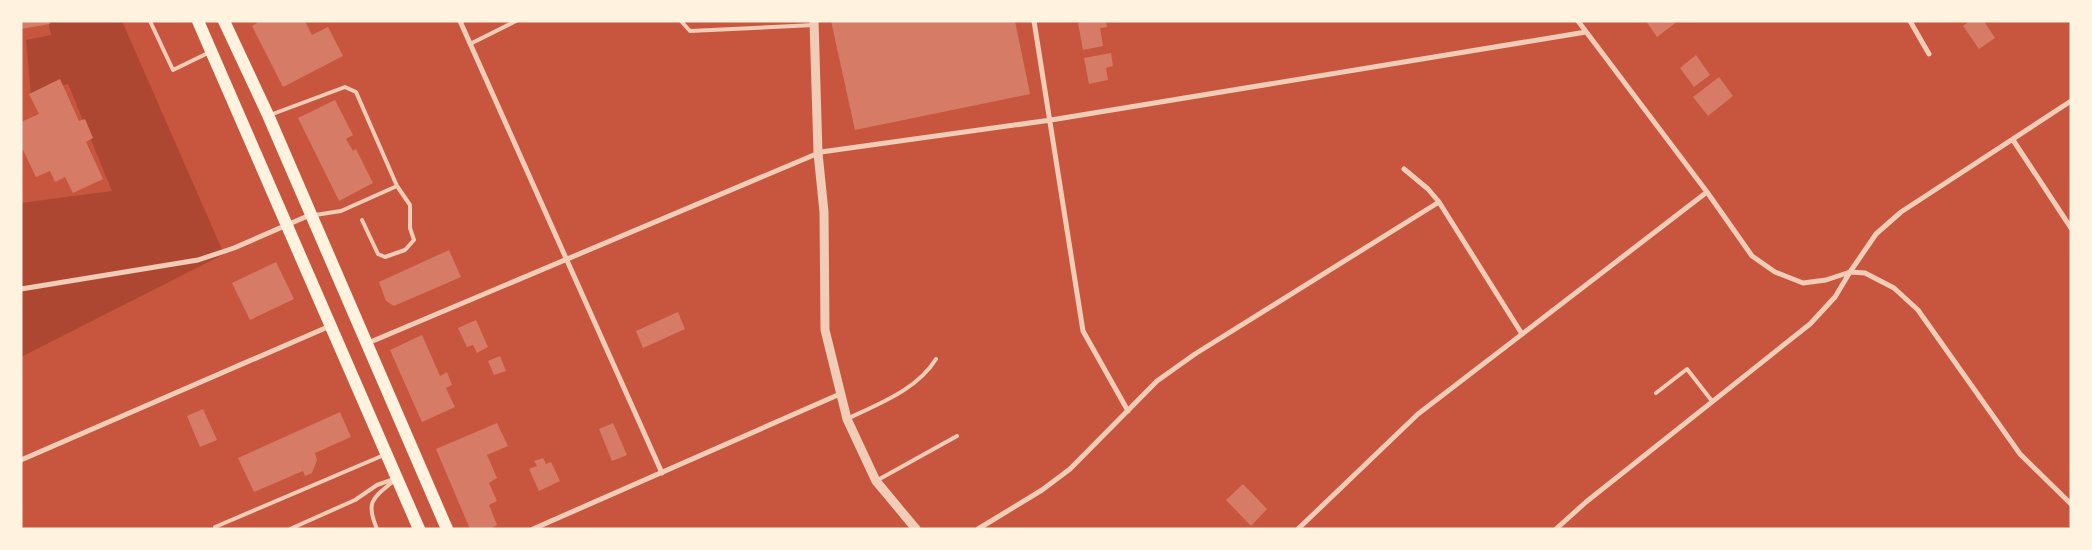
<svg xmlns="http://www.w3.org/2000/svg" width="2092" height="550" viewBox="0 0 2092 550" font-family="'Sofia Sans Condensed',sans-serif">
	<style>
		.green { fill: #ae4732 }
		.building { fill: #d67c66 }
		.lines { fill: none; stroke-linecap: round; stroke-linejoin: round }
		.service { stroke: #f1ccb7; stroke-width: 4 }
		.minor { stroke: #f1ccb7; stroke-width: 5 }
		.tertiary { stroke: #f1ccb7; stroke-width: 9 }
		.primary { stroke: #fff3e0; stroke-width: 12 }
	</style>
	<rect width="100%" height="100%" fill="#c8553d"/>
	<path class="green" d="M48,21H122L224,254L21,357V203L112,191L68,84L31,95L26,40L51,35Z"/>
	<path class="building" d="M21,21H49L50,24L21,29Z
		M260,21H305L312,35L328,27L343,56L283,87L252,26Z
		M831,21H1015L1030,94L855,130Z
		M1085,21H1106L1107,27L1100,28L1103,46L1083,50L1078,23Z
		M1646,21H1678L1657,37Z
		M1970,21H1984L1995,38L1979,49L1963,26Z
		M1111,53L1113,66L1106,68L1108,80L1089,84L1084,58Z
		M1696,55L1710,75L1694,87L1680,68Z
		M1719,77L1733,96L1708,116L1693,97Z
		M60,79L79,121L85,119L93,138L86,142L103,179L73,193L65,177L55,182L50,171L36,177L21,146V122L39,114L29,94Z
		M335,100L353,135L346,139L353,151L356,149L373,183L339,201L298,118Z
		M449,250L461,277L394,306L386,301L379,282Z
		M276,262L294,299L250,320L232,283Z
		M678,312L685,329L643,348L636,331Z
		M476,320L488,347L477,353L473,345L467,347L458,328Z
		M422,335L440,376L447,372L452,385L446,388L455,407L422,422L390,350Z
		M500,356L506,371L494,375L488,361Z
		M203,409L217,440L200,447L187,416Z
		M340,412L351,437L315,453L317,460L312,473L305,476L303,471L254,492L238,458Z
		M497,423L508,446L487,455L497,478L489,483L497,501L489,505L497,525L490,529H470L436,449Z
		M613,423L627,455L612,461L599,429Z
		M543,458L546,464L551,462L560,481L539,491L529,469L537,466L534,461Z
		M1243,484L1267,509L1251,526L1226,500Z"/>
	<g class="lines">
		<path class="service" d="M150,21L173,70L210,52
			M681,21L690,31L814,25
			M470,44L516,21
			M270,115L345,87L356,92L397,186L341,211L315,215
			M362,220L378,254L385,257L405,250L414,240L410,228V205L397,186
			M1656,393L1687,369L1712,401
			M847,419C878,404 917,390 936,359
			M876,481L957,436
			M215,527L384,455
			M290,529L355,500L377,485L394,479
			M377,529C365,501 373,498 395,480"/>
		<path class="minor" d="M460,21L662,473
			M1034,21L1083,331L1128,411
			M1578,21L1707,192L1752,256L1775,272L1803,283L1826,280L1850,272L1865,273L1894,288L1918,310L2020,454L2071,504
			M1910,21L1929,54
			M2013,140L2071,228
			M1404,169L1428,189L1439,202L1522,334
			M21,289L198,260L234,248L310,215
			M368,343L821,152L1051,120L1586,32
			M21,460L330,326
			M533,529L840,394
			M978,529L1042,490L1070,469L1157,381L1195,354L1439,202
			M1298,529L1418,414L1707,192
			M1556,529L1586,502L1810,324L1835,297L1850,272L1876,234L1901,212L2071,101"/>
		<path class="tertiary" d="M814,21L818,153L824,212L825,330L847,419L876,481L916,529"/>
		<path class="primary" d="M198,21L419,529
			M224,21L268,115L447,529"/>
	</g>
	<rect width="2092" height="550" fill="none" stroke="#fff3e0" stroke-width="45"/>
</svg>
